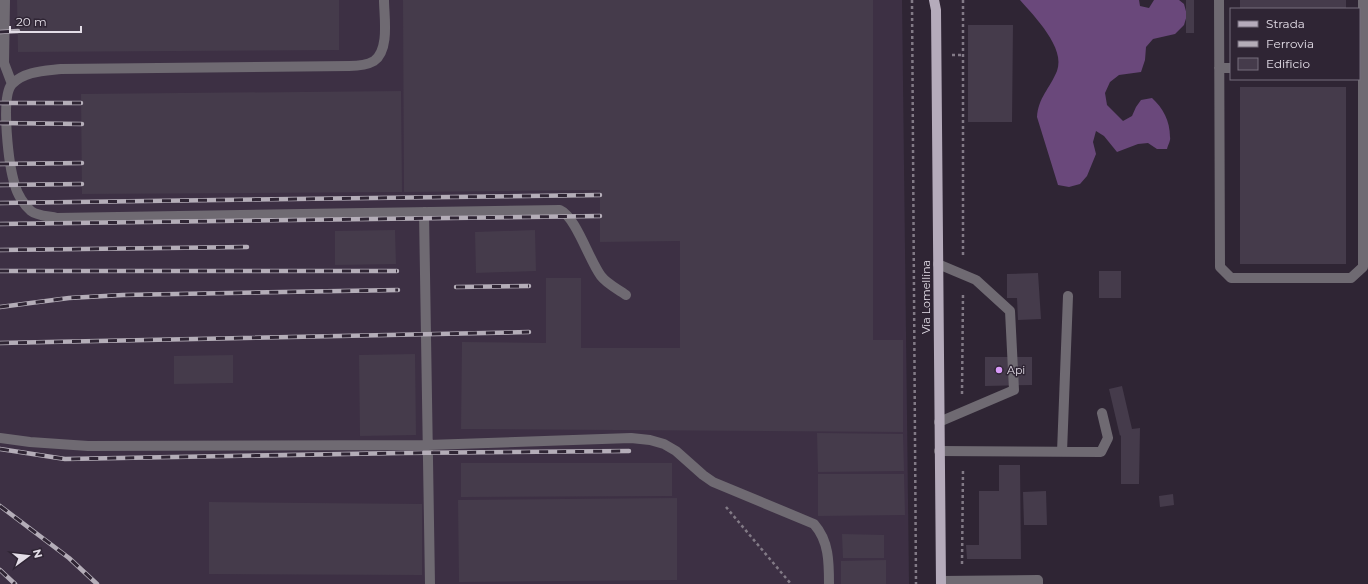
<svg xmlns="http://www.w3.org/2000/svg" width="1368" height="584" viewBox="0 0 1368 584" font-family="Montserrat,sans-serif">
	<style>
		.built { fill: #3d3044 }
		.forest { fill: #6a487b }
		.building { fill: #453b4b }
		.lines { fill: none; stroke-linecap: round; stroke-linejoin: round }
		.path { stroke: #827a86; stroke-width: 2.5; stroke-dasharray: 3 3; stroke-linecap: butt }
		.minor { stroke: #6f6a72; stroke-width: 10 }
		.major { stroke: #b5abbb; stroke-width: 10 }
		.rail-casing { stroke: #b4adb8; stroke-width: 4.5 }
		.rail { stroke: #2f2534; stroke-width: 3; stroke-dasharray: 9; stroke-linecap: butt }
		.poi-dot { fill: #d89af8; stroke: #2f2534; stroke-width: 1.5 }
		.labels { text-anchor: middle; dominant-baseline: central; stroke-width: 3; stroke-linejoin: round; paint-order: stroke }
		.street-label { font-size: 11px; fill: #e3dde7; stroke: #2f2534 }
		.poi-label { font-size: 11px; fill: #e3dde7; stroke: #2f2534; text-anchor: start }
	</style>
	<rect width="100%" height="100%" fill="#2f2534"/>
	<path class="built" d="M0,0H902L909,584H0Z"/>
	<path class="forest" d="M1020,0H1139L1140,6L1149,8L1154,0H1179L1184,4L1187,15L1184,25L1175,34L1153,39L1146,47L1145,60L1141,72L1119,75L1110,82L1105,93L1107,105L1123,121L1132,116L1136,107L1141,100L1152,98C1163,108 1170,121 1170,137C1171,140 1168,145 1167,149H1157L1148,143L1138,144L1117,152L1104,136L1096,131L1093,142L1096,154L1087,176L1080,184L1069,187L1058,185L1037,117C1038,98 1050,88 1057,71C1066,48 1034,16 1020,0Z"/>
	<path class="building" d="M17,0H339V50L18,52Z
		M403,0H873V340H903V432L461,429L462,342L546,343V278H581V348H680V241L600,242V190L404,192Z
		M1186,0H1194V33H1186Z
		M1240,0H1346V9H1240Z
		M968,25H1013L1012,122H968Z
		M1240,87H1346V264H1240Z
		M401,91L402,192L82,194L81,94Z
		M395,230L396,264L335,265V231Z
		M535,230L536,271L476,273L475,232Z
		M1099,271H1121V298H1099Z
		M1038,273L1041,319L1018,320L1017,298H1007V274Z
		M415,354L416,435L360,436L359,355Z
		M233,355V383L174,384V356Z
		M985,357H1032V385L985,386Z
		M1122,386L1132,429L1140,428L1139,484H1121V435L1120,436L1109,389Z
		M817,433L903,434L904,471L818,472Z
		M461,463H672V496L461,497Z
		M999,465H1020L1021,559H967L966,545H979V491H999Z
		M818,474H904L905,515L818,516Z
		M1046,491L1047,525H1024L1023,492Z
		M1173,494L1174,505L1160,507L1159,496Z
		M677,498V580L459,582L458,500Z
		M209,502L422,504V575L209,574Z
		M842,534L884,535V558H843Z
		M886,560V584H841V561Z"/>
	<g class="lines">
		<path class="path" d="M912,0L916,584
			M963,0V256
			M952,55H963
			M962,394L963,293
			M726,507L791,584
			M962,564L963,469"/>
		<path class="minor" d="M5,0L4,63L12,84
			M384,0C384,16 390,50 374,61C367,65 357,66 349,66L61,69C44,71 25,71 12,84C0,97 9,167 15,185C17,194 24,205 31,211C37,216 49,216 57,218L560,210C576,217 589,260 601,276C607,284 618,289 626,295
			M1219,0L1220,267L1231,278H1351L1363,267V0
			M1219,68H1231
			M424,212L430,584
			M938,264L976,280L1010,311L1014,390L939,422
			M0,438L30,442L88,446L428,445L631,438L650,440L664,444L676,451L703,475L713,482L814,524C829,541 829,562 829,584
			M939,451L1101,452L1108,438L1102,413
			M1062,452L1068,296
			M941,581L1038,580V584"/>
		<path class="major" d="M934,0L936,10L941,584"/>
		<g class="rail-casing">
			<path id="rail" d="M0,32L18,31
				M0,103H81
				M0,123L82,124
				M0,164L82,163
				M0,185L82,184
				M0,203L600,195
				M0,224L600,216
				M0,250L247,247
				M0,271H397
				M456,287L529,286
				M0,307L69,298L123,295L398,290
				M0,343L529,332
				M0,449L65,459L401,453L629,451
				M0,506L69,558L97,584
				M0,570L15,584"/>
		</g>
		<use href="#rail" class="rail"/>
	</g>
	<circle class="poi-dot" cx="999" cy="370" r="4"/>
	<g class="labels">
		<g class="street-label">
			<text transform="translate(926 297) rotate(-90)">Via Lomellina</text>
		</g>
		<g class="poi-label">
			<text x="1007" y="370">Api</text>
		</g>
	</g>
	<rect x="1230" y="8" width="130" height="72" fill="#2f2534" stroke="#776f7c"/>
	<rect x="1238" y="21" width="20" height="6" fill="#b5abbb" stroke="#776f7c"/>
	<text x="1266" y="28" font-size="12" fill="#e3dde7">Strada</text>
	<rect x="1238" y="41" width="20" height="6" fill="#b4adb8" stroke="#776f7c"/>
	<text x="1266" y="48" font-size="12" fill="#e3dde7">Ferrovia</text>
	<rect x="1238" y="58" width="20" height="12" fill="#453b4b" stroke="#776f7c"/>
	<text x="1266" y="68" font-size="12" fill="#e3dde7">Edificio</text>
	<g transform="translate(28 556) rotate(75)" stroke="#2f2534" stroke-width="3" paint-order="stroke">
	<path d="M0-3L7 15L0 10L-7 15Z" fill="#e3dde7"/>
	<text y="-6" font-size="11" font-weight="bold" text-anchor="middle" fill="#e3dde7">N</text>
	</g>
	<path d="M10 26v6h71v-6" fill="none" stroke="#e3dde7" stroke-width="2"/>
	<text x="16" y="26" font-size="12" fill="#e3dde7" stroke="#2f2534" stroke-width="3" paint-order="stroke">20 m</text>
</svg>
